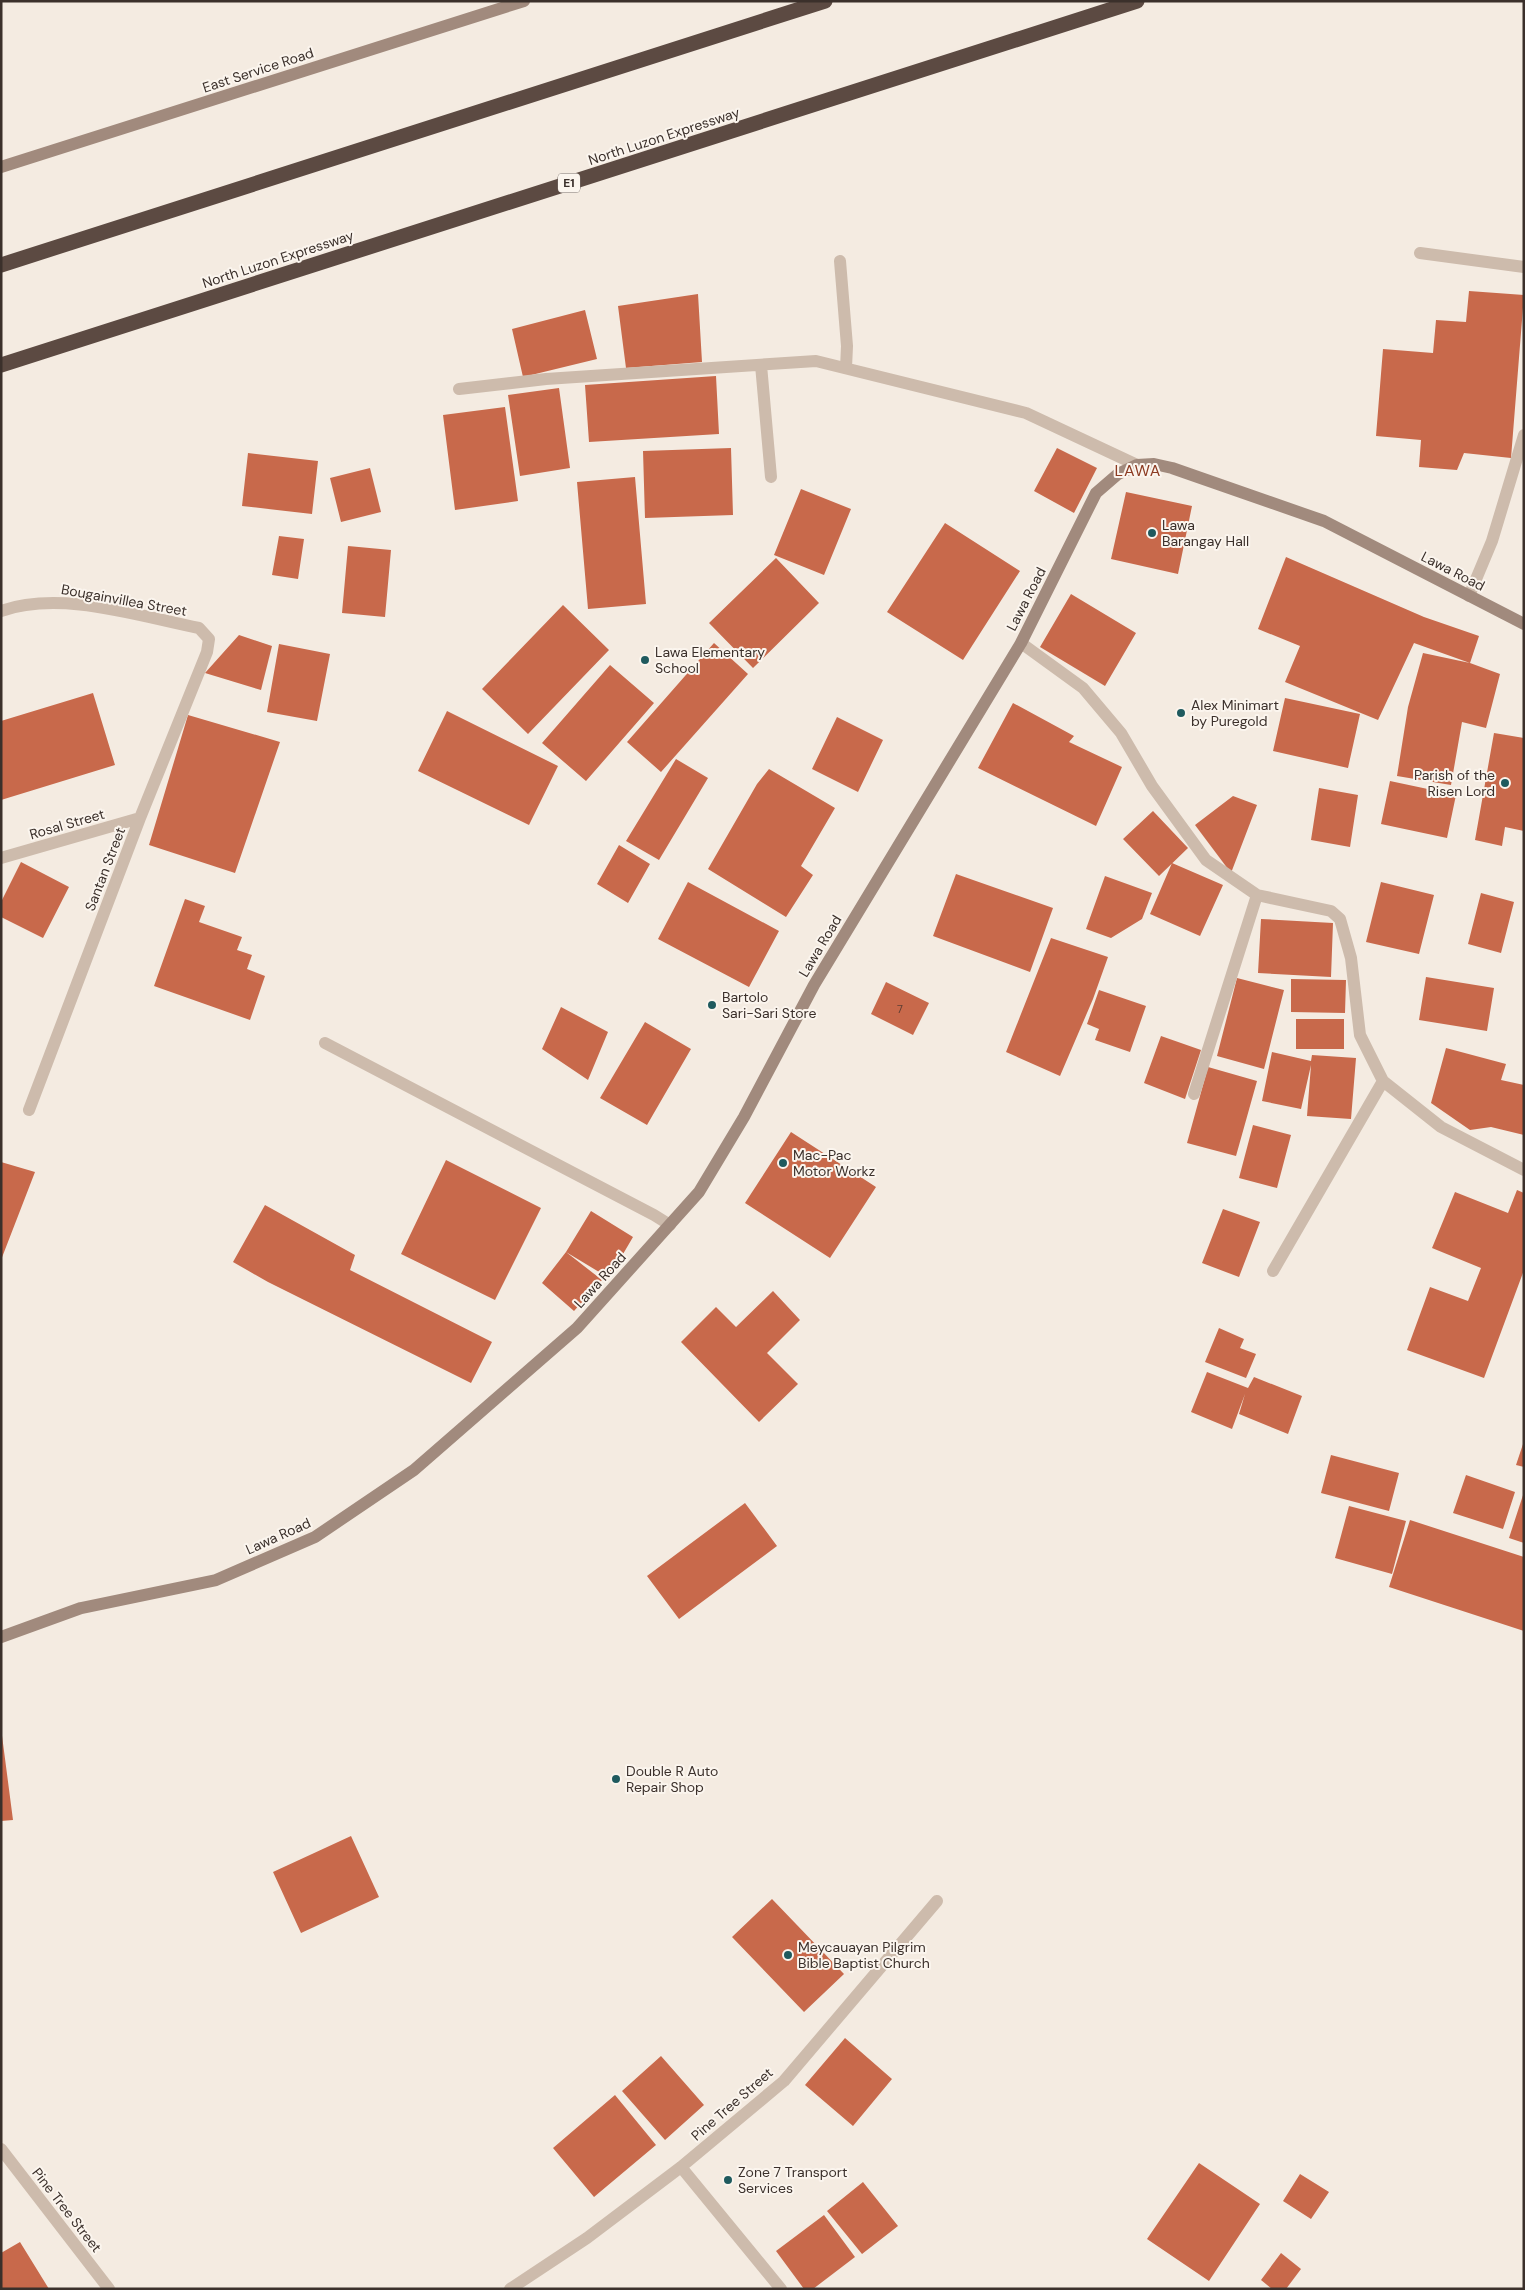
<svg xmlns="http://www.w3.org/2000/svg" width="1525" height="2290" viewBox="0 0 1525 2290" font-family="'DM Sans',sans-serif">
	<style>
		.building { fill: #c8694b }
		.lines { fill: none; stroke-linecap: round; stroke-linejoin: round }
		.lane { stroke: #cdbbac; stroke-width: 12 }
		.street { stroke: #cdbbac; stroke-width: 12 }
		.secondary { stroke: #a18a7d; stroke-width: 12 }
		.highway { stroke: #5c4a42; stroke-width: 15 }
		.poi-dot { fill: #1f5a5e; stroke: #fbf5ee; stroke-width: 2 }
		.labels { text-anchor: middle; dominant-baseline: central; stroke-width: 4; stroke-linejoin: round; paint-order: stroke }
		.number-label { font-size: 11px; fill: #5e3e33 }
		.shield { fill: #fbf5ee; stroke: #756b66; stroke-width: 1 }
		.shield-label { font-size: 12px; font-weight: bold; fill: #3b302b }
		.street-label { font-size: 14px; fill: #3b302b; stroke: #fbf5ee }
		.poi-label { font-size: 14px; fill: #3b302b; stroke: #fbf5ee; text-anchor: start }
		.quarter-label { font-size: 16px; letter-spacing: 1px; fill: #8c3b22; stroke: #fbf5ee }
	</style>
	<rect width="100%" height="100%" fill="#f4ebe1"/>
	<path class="building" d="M1469,291L1524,295L1511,458L1464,453L1457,470L1419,467L1421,440L1376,436L1383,349L1433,353L1436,320L1466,322Z
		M698,294L702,362L626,368L618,306Z
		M585,310L597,359L523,377L512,329Z
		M716,376L719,434L589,442L585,385Z
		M559,388L570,468L520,476L508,395Z
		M505,407L518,501L455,510L443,415Z
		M731,448L733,515L645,518L643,451Z
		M1057,448L1097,468L1074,513L1034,491Z
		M248,453L318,461L312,514L242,506Z
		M370,468L381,512L341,522L330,478Z
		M635,477L646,604L588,609L577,482Z
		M801,489L851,509L824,575L774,555Z
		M1126,492L1192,506L1178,574L1111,559Z
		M945,523L1020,571L963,660L887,612Z
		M279,536L304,539L298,579L272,575Z
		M348,546L391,550L385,617L342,613Z
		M1286,557L1424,617L1479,636L1470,663L1414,643L1378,720L1285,682L1300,646L1258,629Z
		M776,558L819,603L753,668L709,623Z
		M1071,594L1136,633L1105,686L1040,647Z
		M563,605L609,650L528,734L482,689Z
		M239,635L272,646L261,690L205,673Z
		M714,643L748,674L661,772L627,742Z
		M279,644L330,654L317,721L267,712Z
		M1423,653L1470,663L1500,674L1486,728L1462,722L1451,785L1397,776L1408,707Z
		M610,665L654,703L586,781L542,743Z
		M93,693L115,765L1,800V721Z
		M1285,698L1360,714L1348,768L1273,751Z
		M1013,703L1074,736L1069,742L1122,767L1096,826L978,768Z
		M447,711L558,766L529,825L418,771Z
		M188,715L280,742L235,873L149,845Z
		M837,717L883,740L858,792L812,769Z
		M1494,733L1524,738V831L1505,827L1502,846L1475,840Z
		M676,759L708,778L659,860L626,841Z
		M769,769L835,808L801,866L813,875L786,917L708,869L757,784Z
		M1390,781L1456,795L1447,838L1381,824Z
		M1319,788L1358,795L1350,847L1311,840Z
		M1233,796L1257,805L1231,873L1195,825Z
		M1153,811L1188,848L1159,876L1123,839Z
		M619,845L650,864L628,903L597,884Z
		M21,862L69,887L43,938L1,917V902Z
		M1172,863L1223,885L1200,936L1150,914Z
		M956,874L1053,908L1030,972L933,936Z
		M1105,876L1152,893L1142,919L1111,938L1086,929Z
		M688,882L779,931L749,987L658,939Z
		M1381,882L1434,895L1419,954L1366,942Z
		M1481,893L1514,902L1501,953L1468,944Z
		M185,899L205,906L199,922L242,937L237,950L252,955L247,969L265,976L250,1020L154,986Z
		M1261,919L1333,923L1331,977L1258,973Z
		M1051,938L1108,957L1093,999L1060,1076L1006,1052Z
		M1426,977L1494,988L1487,1031L1419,1020Z
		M1237,978L1284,990L1264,1069L1217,1056Z
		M1291,979L1346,980L1345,1013L1291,1012Z
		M886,982L929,1003L913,1035L871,1014Z
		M1099,990L1146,1006L1130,1052L1095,1040L1099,1029L1087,1024Z
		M561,1007L608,1032L588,1080L542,1049Z
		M1296,1019H1344V1049H1296Z
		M645,1022L691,1049L647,1125L600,1098Z
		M1161,1036L1201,1050L1185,1099L1144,1083Z
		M1446,1048L1506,1064L1501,1080L1524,1085V1135L1491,1127L1470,1130L1431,1103Z
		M1272,1052L1311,1061L1312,1055L1356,1058L1351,1119L1307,1116L1311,1065L1301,1109L1262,1101Z
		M1208,1067L1257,1081L1236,1156L1187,1143Z
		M1253,1125L1291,1135L1277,1188L1239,1178Z
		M791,1132L876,1187L830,1258L745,1203Z
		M446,1160L541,1208L495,1300L401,1254Z
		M1,1162L35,1172L1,1260Z
		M1517,1190L1524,1193V1270L1484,1378L1407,1350L1430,1287L1468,1301L1481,1268L1432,1248L1455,1192L1508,1213Z
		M265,1205L355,1255L350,1270L492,1342L471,1383L268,1282L233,1262Z
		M1223,1209L1260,1222L1239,1277L1202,1263Z
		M591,1211L633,1237L609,1278L566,1252L602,1280L574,1311L542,1283L566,1252Z
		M773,1291L800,1320L767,1353L798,1384L759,1422L681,1342L716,1307L736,1327Z
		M1219,1328L1244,1339L1240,1348L1256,1354L1246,1378L1205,1362Z
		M1207,1372L1248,1388L1254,1377L1302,1396L1288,1434L1239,1414L1245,1394L1232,1429L1191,1412Z
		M1524,1441V1467L1516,1465Z
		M1331,1455L1399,1473L1389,1511L1321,1493Z
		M1466,1475L1515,1492L1503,1529L1453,1513Z
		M1524,1492V1543L1509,1538Z
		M745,1503L777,1546L679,1619L647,1576Z
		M1349,1506L1406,1521L1392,1574L1335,1558Z
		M1410,1520L1524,1557V1631L1389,1587Z
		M1,1728L13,1820L1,1821Z
		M351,1836L379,1897L301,1933L273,1872Z
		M772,1899L844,1974L804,2012L732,1937Z
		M845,2038L892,2079L853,2126L805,2085Z
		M661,2056L704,2105L665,2140L622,2091Z
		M615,2095L656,2145L594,2197L553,2148Z
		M1199,2163L1260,2204L1209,2281L1147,2239Z
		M1300,2174L1329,2192L1311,2219L1283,2201Z
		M863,2182L898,2226L862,2254L827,2211Z
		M824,2215L855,2257L813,2289H804L776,2251Z
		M20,2242L49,2289H1V2253Z
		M1281,2253L1301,2269L1286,2289H1272L1261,2280Z"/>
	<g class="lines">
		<path class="lane" d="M1420,253L1524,267
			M840,261L847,346L846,368
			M761,365L771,477
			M459,389L546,379L816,361L1026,413L1137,465
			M1469,596L1492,541L1524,435"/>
		<path class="street" d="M1,611C61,590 138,616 199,628L209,639L207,652L140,818L29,1110
			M1021,643L1083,688L1121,733L1152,786L1206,860L1257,895L1331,911L1340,919L1351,958L1360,1035L1383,1081L1441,1127L1524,1170
			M1,858L140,818
			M325,1043L654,1215L670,1225
			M1194,1094L1257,895
			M1273,1271L1383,1081
			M1,2149L109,2289
			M681,2167L781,2289
			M510,2289L587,2238L681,2167L784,2081L937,1901"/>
		<path class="secondary" d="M1,167L524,1
			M1,1637L81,1608L216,1580L315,1537L414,1470L577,1328L699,1192L744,1117L814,985L1021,643L1096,493L1118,474L1137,465L1154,464L1172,468L1324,521L1524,624"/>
		<path class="highway" d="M1,265L825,1
			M1,365L1137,1"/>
	</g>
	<g class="poi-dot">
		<circle cx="1152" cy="533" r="5"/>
		<circle cx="645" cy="660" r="5"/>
		<circle cx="1181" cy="713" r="5"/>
		<circle cx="1505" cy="783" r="5"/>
		<circle cx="712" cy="1005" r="5"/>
		<circle cx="783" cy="1163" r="5"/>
		<circle cx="616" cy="1779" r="5"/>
		<circle cx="788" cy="1955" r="5"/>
		<circle cx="728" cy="2180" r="5"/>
	</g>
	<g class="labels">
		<g class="number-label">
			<text x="900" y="1009">7</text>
		</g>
		<rect class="shield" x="558" y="173.5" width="22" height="19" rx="4"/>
		<g class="shield-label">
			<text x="569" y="183">E1</text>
		</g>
		<g class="street-label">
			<text transform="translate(258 70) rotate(-18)">East Service Road</text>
			<text transform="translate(664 136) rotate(-18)">North Luzon Expressway</text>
			<text transform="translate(278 259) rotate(-18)">North Luzon Expressway</text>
			<text transform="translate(1453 571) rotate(27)">Lawa Road</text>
			<text transform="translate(1026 599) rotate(-63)">Lawa Road</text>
			<text transform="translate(124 600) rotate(10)">Bougainvillea Street</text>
			<text transform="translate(67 824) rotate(-16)">Rosal Street</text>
			<text transform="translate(105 869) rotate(-69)">Santan Street</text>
			<text transform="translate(820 946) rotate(-59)">Lawa Road</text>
			<text transform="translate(600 1280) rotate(-48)">Lawa Road</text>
			<text transform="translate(278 1536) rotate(-24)">Lawa Road</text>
			<text transform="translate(732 2104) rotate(-41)">Pine Tree Street</text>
			<text transform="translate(67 2210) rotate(52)">Pine Tree Street</text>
		</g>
		<g class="poi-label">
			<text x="1162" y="525">Lawa<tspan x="1162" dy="16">Barangay Hall</tspan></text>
			<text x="655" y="652">Lawa Elementary<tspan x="655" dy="16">School</tspan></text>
			<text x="1191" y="705">Alex Minimart<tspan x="1191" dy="16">by Puregold</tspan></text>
			<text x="1495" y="775" text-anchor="end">Parish of the<tspan x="1495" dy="16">Risen Lord</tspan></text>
			<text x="722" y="997">Bartolo<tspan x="722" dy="16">Sari-Sari Store</tspan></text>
			<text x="793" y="1155">Mac-Pac<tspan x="793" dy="16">Motor Workz</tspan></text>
			<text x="626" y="1771">Double R Auto<tspan x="626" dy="16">Repair Shop</tspan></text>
			<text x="798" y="1947">Meycauayan Pilgrim<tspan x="798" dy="16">Bible Baptist Church</tspan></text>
			<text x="738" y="2172">Zone 7 Transport<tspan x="738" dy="16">Services</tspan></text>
		</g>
		<g class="quarter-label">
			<text x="1138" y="470">LAWA</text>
		</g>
	</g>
	<rect width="1525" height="2290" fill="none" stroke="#3b302b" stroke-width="5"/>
</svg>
